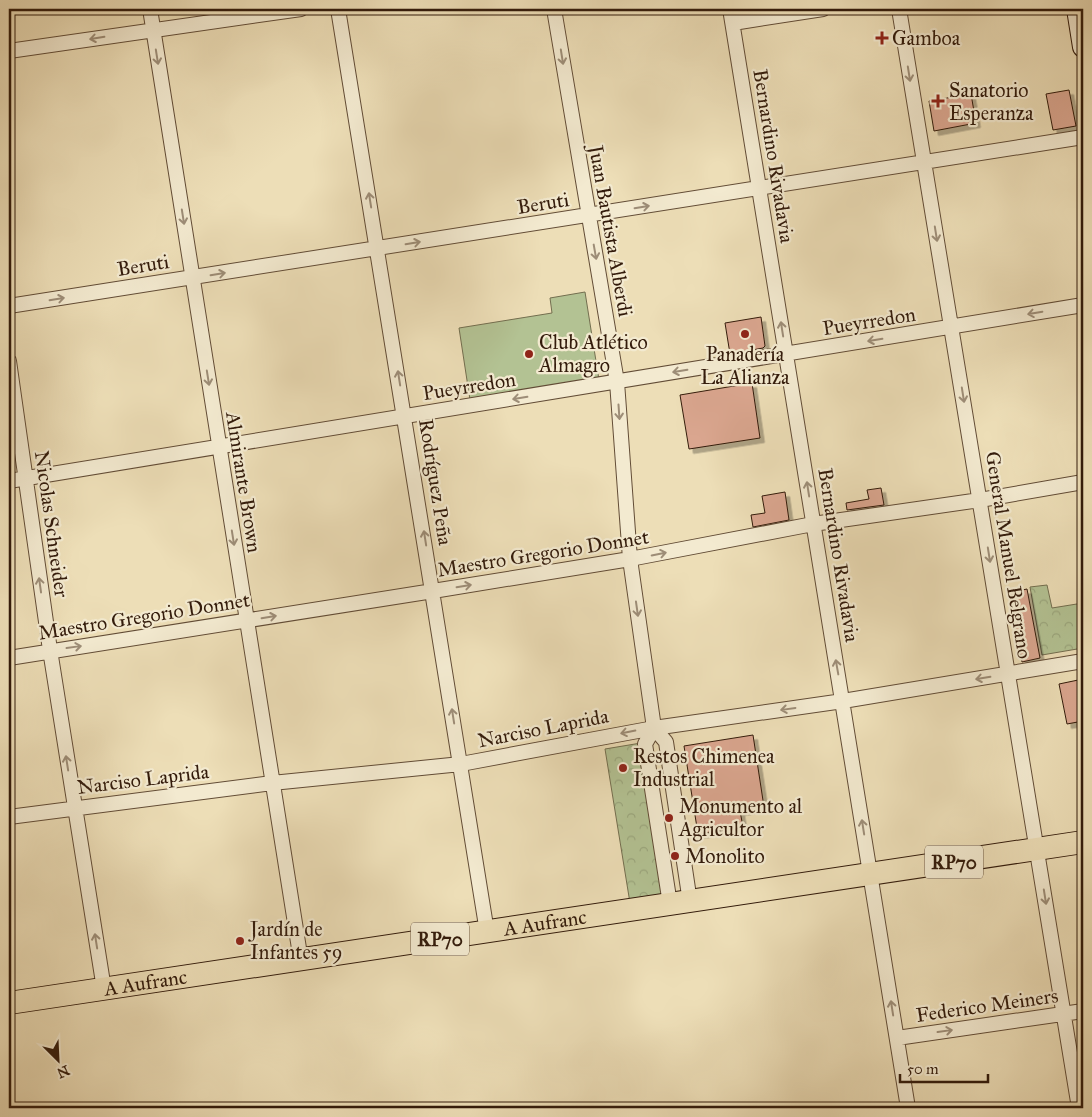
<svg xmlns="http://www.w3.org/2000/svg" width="1092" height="1117" viewBox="0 0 1092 1117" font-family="'IM FELL Great Primer',serif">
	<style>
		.green { fill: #b3c293; stroke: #736e4f }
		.park { fill: url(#park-crowns); stroke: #736e4f }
		.building { fill: #daa68f; stroke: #331b0b; filter: url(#shadow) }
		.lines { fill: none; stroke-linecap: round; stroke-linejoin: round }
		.minor-casing { stroke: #624c36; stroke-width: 16 }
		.secondary-casing { stroke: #331b0b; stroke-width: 22 }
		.primary-casing { stroke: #331b0b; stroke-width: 24 }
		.minor { stroke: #f3ead0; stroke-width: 14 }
		.secondary { stroke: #f3ead0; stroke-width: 20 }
		.primary { stroke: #eddeb7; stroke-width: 22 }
		.oneway { stroke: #9d8d77 }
		.poi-dot { fill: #8f2418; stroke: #f3ead0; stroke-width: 2 }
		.labels { text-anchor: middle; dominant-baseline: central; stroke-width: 4.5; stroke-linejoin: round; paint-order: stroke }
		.shield { fill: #f3ead0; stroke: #6d5946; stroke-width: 1 }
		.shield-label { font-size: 19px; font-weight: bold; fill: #331b0b }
		.poi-label { font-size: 20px; fill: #331b0b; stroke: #f3ead0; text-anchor: start }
		.street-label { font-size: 20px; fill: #331b0b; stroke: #f3ead0 }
	</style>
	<defs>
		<pattern id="park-crowns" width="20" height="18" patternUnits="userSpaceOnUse" patternTransform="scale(1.25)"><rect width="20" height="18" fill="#b3c293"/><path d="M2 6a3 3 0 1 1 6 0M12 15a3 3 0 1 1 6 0" fill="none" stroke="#9aa67d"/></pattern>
		<filter id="shadow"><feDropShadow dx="4.5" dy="4.5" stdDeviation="0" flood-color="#0004"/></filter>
	</defs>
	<rect width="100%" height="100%" fill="#eddeb7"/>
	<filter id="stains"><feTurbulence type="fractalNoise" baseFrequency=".004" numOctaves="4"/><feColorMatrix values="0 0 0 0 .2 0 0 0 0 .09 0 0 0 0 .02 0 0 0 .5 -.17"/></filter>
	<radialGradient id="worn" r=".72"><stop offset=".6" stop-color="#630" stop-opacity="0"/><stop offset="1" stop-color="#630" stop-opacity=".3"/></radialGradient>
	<path class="green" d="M585,292L599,380L470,400L459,328L552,313L550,298Z"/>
	<path class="park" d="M1047,585L1052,608L1083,603V648L1042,655L1030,587Z
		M641,743L665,898L630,903L605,749Z"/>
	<path class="building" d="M1069,90L1076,126L1053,130L1046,94Z
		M971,94L976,123L934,131L929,101Z
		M761,317L765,346L763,348L730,354L725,323Z
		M752,383L760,438L689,449L680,395Z
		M881,488L884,505L847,510L846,503L869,499L867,490Z
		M785,492L789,520L753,527L751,515L765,513L762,496Z
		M1027,589L1040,658L1022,662L1009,593Z
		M1083,679V721L1067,724L1059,684Z
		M753,735L764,807L740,811L743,827L698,834L684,746Z"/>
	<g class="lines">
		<g class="minor-casing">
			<path id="minor" d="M150,9L301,961
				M338,9L487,932
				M554,9L617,382L630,559L654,728L666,742L690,902
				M730,9L908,1108
				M899,9L1079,1108
				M733,23L823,9
				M9,51L301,9
				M9,306L1083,137
				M9,361L50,650L104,989
				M9,481L1083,305
				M9,658L433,591L630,559L813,524L980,500L1083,482
				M654,728L645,744L670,904
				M9,817L272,783L461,764L654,728L843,701L1083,661
				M897,1038L1083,1011"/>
		</g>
		<g class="secondary-casing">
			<path id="secondary" d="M1077,9L1083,47"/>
		</g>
		<g class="primary-casing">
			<g id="primary">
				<path id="s1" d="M9,1003L1083,842"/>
			</g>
		</g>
		<use href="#minor" class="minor"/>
		<use href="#secondary" class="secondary"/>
		<use href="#primary" class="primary"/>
	</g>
	<defs><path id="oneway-shaft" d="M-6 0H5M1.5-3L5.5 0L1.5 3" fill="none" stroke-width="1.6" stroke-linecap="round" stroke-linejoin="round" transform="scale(1.25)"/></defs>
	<g class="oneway">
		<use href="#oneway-shaft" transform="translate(97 38) rotate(171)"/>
		<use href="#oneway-shaft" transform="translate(157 57) rotate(81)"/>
		<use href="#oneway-shaft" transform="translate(562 57) rotate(81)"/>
		<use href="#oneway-shaft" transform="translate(909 74) rotate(81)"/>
		<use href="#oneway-shaft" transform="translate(370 200) rotate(-99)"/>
		<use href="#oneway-shaft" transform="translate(642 207) rotate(-9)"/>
		<use href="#oneway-shaft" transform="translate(183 217) rotate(81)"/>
		<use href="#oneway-shaft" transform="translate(936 234) rotate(81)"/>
		<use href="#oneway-shaft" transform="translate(413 243) rotate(-9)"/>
		<use href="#oneway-shaft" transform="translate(595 252) rotate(80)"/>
		<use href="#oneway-shaft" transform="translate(218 274) rotate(-9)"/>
		<use href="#oneway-shaft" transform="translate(57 299) rotate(-9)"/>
		<use href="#oneway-shaft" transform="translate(1035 313) rotate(170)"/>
		<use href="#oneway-shaft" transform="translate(782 329) rotate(-99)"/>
		<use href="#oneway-shaft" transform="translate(875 340) rotate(171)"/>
		<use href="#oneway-shaft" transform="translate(680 371) rotate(171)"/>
		<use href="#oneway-shaft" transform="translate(208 378) rotate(81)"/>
		<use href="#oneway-shaft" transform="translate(399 378) rotate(-99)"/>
		<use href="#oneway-shaft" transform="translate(963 395) rotate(81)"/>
		<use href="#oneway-shaft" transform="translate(520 398) rotate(171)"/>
		<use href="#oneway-shaft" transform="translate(619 412) rotate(86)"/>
		<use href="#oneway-shaft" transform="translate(808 489) rotate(-99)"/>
		<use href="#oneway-shaft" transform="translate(233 538) rotate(81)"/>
		<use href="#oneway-shaft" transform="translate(425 538) rotate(-99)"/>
		<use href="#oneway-shaft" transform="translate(659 554) rotate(-11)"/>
		<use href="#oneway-shaft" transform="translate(989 555) rotate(81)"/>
		<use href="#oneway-shaft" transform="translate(40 585) rotate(-98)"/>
		<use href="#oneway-shaft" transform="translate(464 586) rotate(-9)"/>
		<use href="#oneway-shaft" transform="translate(637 609) rotate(82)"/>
		<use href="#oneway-shaft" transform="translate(269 617) rotate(-9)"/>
		<use href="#oneway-shaft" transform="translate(74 647) rotate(-8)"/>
		<use href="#oneway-shaft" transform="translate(837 667) rotate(-100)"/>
		<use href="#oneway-shaft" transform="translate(983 678) rotate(171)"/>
		<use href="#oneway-shaft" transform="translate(788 709) rotate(172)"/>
		<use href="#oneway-shaft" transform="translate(453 716) rotate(-99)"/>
		<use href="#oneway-shaft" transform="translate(628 732) rotate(169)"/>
		<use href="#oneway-shaft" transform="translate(67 763) rotate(-99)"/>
		<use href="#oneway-shaft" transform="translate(863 827) rotate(-99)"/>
		<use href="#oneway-shaft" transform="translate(1045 897) rotate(81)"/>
		<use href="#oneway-shaft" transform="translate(96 941) rotate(-99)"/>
		<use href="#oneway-shaft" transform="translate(892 1008) rotate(-99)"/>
		<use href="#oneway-shaft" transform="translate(945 1031) rotate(-8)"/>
	</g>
	<g class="poi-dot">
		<path d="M879.5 30.5h5v5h5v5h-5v5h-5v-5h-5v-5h5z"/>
		<path d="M935.5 93.5h5v5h5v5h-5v5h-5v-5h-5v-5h5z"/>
		<circle cx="745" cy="334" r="5"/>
		<circle cx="529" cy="354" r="5"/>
		<circle cx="623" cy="768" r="5"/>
		<circle cx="669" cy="818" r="5"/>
		<circle cx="675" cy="856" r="5"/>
		<circle cx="240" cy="941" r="5"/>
	</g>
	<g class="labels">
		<g class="shield">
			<rect x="925" y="845.5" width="58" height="33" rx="4"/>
			<rect x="411" y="922.5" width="58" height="33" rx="4"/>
		</g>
		<g class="shield-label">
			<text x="954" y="862">RP70</text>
			<text x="440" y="939">RP70</text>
		</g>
		<g class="poi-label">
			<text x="892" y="38">Gamboa</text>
			<text x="949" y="90">Sanatorio<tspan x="949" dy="23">Esperanza</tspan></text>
			<text x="539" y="342">Club Atlético<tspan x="539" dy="23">Almagro</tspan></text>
			<text x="745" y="354" text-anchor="middle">Panadería<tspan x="745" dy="23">La Alianza</tspan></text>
			<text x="633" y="756">Restos Chimenea<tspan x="633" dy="23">Industrial</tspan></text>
			<text x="679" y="806">Monumento al<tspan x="679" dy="23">Agricultor</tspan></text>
			<text x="685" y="856">Monolito</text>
			<text x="250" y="929">Jardín de<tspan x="250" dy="23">Infantes 59</tspan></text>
		</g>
		<g class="street-label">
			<text transform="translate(774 156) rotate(81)">Bernardino Rivadavia</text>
			<text transform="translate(543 203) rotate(-9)">Beruti</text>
			<text transform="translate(611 231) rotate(80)">Juan Bautista Alberdi</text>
			<text transform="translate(143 265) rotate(-9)">Beruti</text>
			<text transform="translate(869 321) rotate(-9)">Pueyrredon</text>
			<text transform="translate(469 386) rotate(-9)">Pueyrredon</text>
			<text transform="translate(244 482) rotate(81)">Almirante Brown</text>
			<text transform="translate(436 482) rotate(81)">Rodríguez Peña</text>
			<text transform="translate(52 524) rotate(82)">Nicolas Schneider</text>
			<text transform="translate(543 553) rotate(-9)">Maestro Gregorio Donnet</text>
			<text transform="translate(839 555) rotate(81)">Bernardino Rivadavia</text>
			<text transform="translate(1009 555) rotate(81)">General Manuel Belgrano</text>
			<text transform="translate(144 616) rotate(-9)">Maestro Gregorio Donnet</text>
			<text transform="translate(543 728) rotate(-11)">Narciso Laprida</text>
			<text transform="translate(143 779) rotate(-7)">Narciso Laprida</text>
			<text stroke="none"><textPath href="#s1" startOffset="542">A Aufranc</textPath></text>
			<text stroke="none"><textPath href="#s1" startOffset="138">A Aufranc</textPath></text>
			<text transform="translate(987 1005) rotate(-8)">Federico Meiners</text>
		</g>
	</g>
	<rect width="1092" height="1117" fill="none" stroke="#eddeb7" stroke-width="30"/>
	<rect x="10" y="10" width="1072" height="1097" fill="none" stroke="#331b0b" stroke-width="2.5"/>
	<rect x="15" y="15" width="1062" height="1087" fill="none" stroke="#331b0b"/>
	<g transform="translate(58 1060) rotate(156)" stroke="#f3ead0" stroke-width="4" paint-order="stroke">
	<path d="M0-4L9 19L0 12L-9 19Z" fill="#331b0b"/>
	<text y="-8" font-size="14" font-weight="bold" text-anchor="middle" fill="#331b0b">N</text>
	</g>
	<path d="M900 1074v8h88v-8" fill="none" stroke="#331b0b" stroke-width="2.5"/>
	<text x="907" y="1074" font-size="15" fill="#331b0b" stroke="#f3ead0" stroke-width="4" paint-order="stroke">50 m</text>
	<rect width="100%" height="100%" filter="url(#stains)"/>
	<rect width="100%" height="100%" fill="url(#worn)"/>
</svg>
